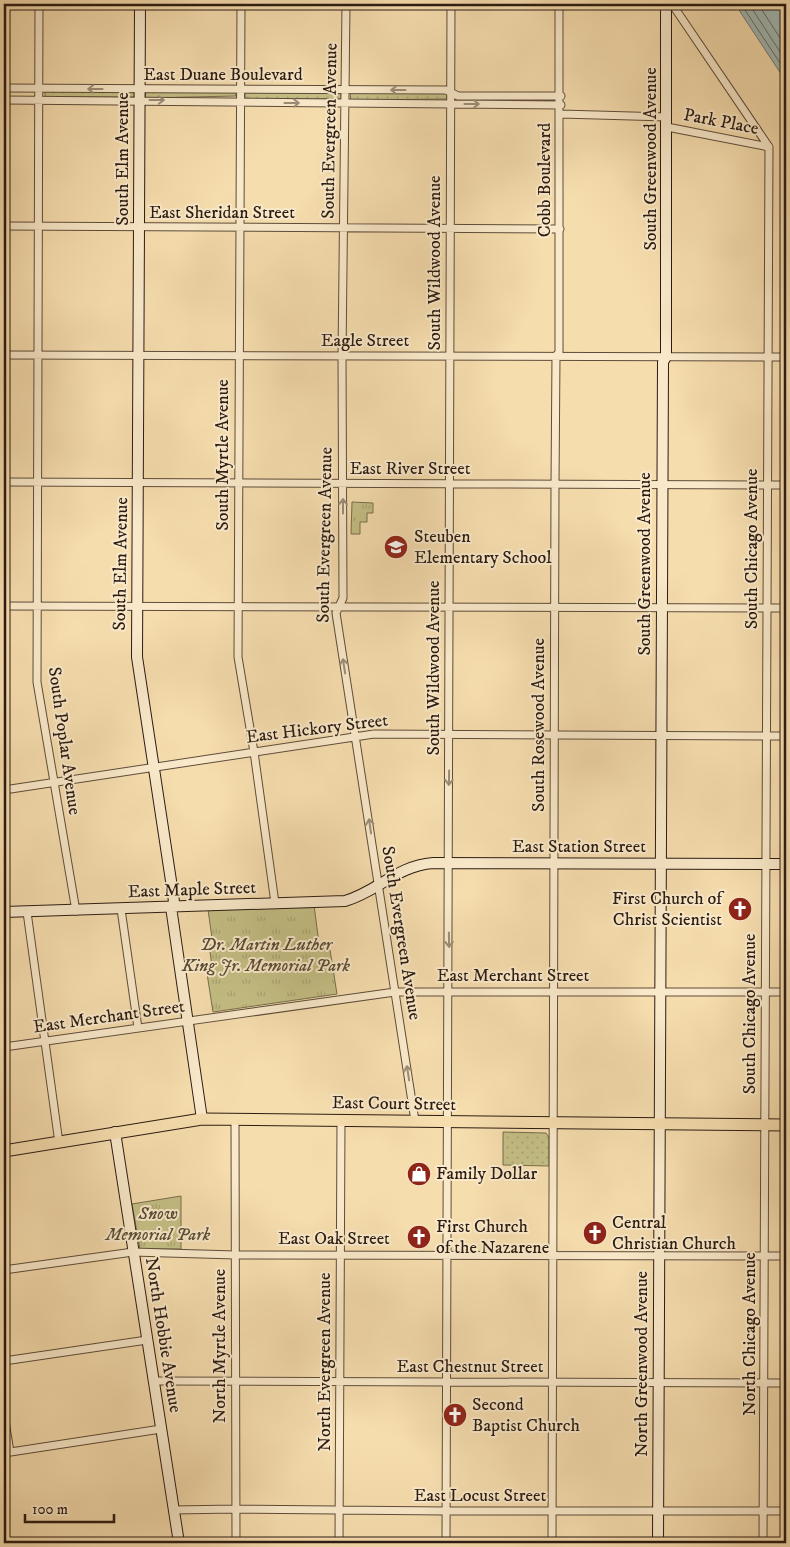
<svg xmlns="http://www.w3.org/2000/svg" width="790" height="1547" viewBox="0 0 790 1547" font-family="'IM FELL DW Pica',serif">
	<style>
		.grass { fill: url(#grass-dots); stroke: #786d4c }
		.park { fill: url(#park-tufts); stroke: #786d4c }
		.water { fill: #a1b9b6; stroke: #727a74 }
		.lines { fill: none; stroke-linecap: round; stroke-linejoin: round }
		.shore { stroke: #666a64; stroke-width: 1 }
		.street-casing { stroke: #5e4c39; stroke-width: 9 }
		.secondary-casing { stroke: #2b1b12; stroke-width: 12 }
		.primary-casing { stroke: #2b1b12; stroke-width: 13 }
		.street { stroke: #f9e9ca; stroke-width: 7 }
		.secondary { stroke: #f9e9ca; stroke-width: 10 }
		.primary { stroke: #f6ddae; stroke-width: 11 }
		.oneway { stroke: #9c8c77 }
		.labels { text-anchor: middle; dominant-baseline: central; stroke-width: 4; stroke-linejoin: round; paint-order: stroke }
		.street-label { font-size: 18px; fill: #2b1b12; stroke: #f9e9ca }
		.poi-label { font-size: 18px; fill: #2b1b12; stroke: #f9e9ca; text-anchor: start }
		.park-label { font-size: 18px; font-style: italic; fill: #594c34; stroke: #f9e9ca }
	</style>
	<defs>
		<pattern id="grass-dots" width="8" height="8" patternUnits="userSpaceOnUse" patternTransform="scale(1.25)"><rect width="8" height="8" fill="#c4bf85"/><path d="M2 2h.1M6 6h.1" fill="none" stroke="#a9a472" stroke-width="1.8" stroke-linecap="round"/></pattern>
		<pattern id="park-tufts" width="24" height="20" patternUnits="userSpaceOnUse" patternTransform="scale(1.25)"><rect width="24" height="20" fill="#c4bf85"/><path d="M3 7l-1-3M5 7V3M7 7l1-3M15 17l-1-3M17 17v-4M19 17l1-3" fill="none" stroke="#a9a472"/></pattern>
	</defs>
	<rect width="100%" height="100%" fill="#f6ddae"/>
	<filter id="stains"><feTurbulence type="fractalNoise" baseFrequency=".004" numOctaves="4"/><feColorMatrix values="0 0 0 0 .2 0 0 0 0 .09 0 0 0 0 .02 0 0 0 .5 -.17"/></filter>
	<radialGradient id="worn" r=".72"><stop offset=".6" stop-color="#630" stop-opacity="0"/><stop offset="1" stop-color="#630" stop-opacity=".3"/></radialGradient>
	<path class="grass" d="M45,91L134,92H135L134,97H45Z
		M146,92H235L236,96L145,98Z
		M245,92L340,93L342,99H245Z
		M350,93H447V99L351,100Z
		M503,1132L546,1133L549,1137V1166L503,1165Z"/>
	<path class="park" d="M352,502L373,503V513H367V522H360V534H351Z
		M314,905L320,951L330,950L337,994L213,1012L206,967L212,966L209,945H213L208,910Z
		M181,1196V1249H140L132,1204Z"/>
	<path class="water" d="M735,4H786V82L785,80Z"/>
	<g class="lines">
		<path class="shore" d="M741,4L786,72
			M749,4L786,61
			M758,4L786,47"/>
		<g class="street-casing">
			<path id="street" d="M39,4L37,682L76,911
				M241,4L238,657L254,752L275,903
				M346,4L342,356L343,598L336,613L415,1121
				M672,4L769,147L763,1543
				M4,88L446,90L458,96H561
				M4,100L561,105
				M561,114L667,117
				M667,127L769,147
				M4,226L560,229
				M4,355L786,357
				M4,482L786,485
				M4,606L786,608
				M4,790L374,734L786,736
				M121,909L138,1028
				M27,912L59,1143
				M4,1047L395,992H786
				M235,1119L236,1543
				M4,1270L133,1252L235,1255L786,1256
				M4,1361L147,1340
				M153,1381L786,1383
				M4,1415L10,1452
				M4,1453L161,1429
				M173,1510L236,1509L446,1511H786
				M339,1543L341,1121
				M446,1543L451,4
				M552,1543L555,484L556,356L559,352V4"/>
		</g>
		<g class="secondary-casing">
			<path id="secondary" d="M140,4L137,657L173,894L174,902L171,907L202,1119
				M4,912L345,901C379,891 396,866 433,863L786,864
				M115,1132L179,1543
				M658,1543L663,362L666,357V4"/>
		</g>
		<g class="primary-casing">
			<path id="primary" d="M4,1151L202,1119L786,1125"/>
		</g>
		<use href="#street" class="street"/>
		<use href="#secondary" class="secondary"/>
		<use href="#primary" class="primary"/>
	</g>
	<defs><path id="oneway-shaft" d="M-6 0H5M1.5-3L5.5 0L1.5 3" fill="none" stroke-width="1.6" stroke-linecap="round" stroke-linejoin="round" transform="scale(1.25)"/></defs>
	<g class="oneway">
		<use href="#oneway-shaft" transform="translate(95 89) rotate(-180)"/>
		<use href="#oneway-shaft" transform="translate(398 90) rotate(-180)"/>
		<use href="#oneway-shaft" transform="translate(157 100)"/>
		<use href="#oneway-shaft" transform="translate(292 103)"/>
		<use href="#oneway-shaft" transform="translate(472 104)"/>
		<use href="#oneway-shaft" transform="translate(343 506) rotate(-90)"/>
		<use href="#oneway-shaft" transform="translate(344 666) rotate(-99)"/>
		<use href="#oneway-shaft" transform="translate(449 778) rotate(91)"/>
		<use href="#oneway-shaft" transform="translate(370 826) rotate(-98)"/>
		<use href="#oneway-shaft" transform="translate(449 940) rotate(89)"/>
		<use href="#oneway-shaft" transform="translate(408 1073) rotate(-99)"/>
	</g>
	<defs>
		<g id="school-disc" transform="scale(1.25)"><circle r="9.5" fill="#8f2418" stroke="#f9e9ca"/><path d="M0-5L7-2L0 1L-7-2ZM-4 1L0 2.5L4 1V4Q0 6-4 4Z" fill="#fff"/></g>
		<g id="church-disc" transform="scale(1.25)"><circle r="9.5" fill="#8f2418" stroke="#f9e9ca"/><path d="M-1.2-6h2.4v3.5h3.3v2.4h-3.3V6h-2.4V-.1h-3.3v-2.4h3.3Z" fill="#fff"/></g>
		<g id="shop-disc" transform="scale(1.25)"><circle r="9.5" fill="#8f2418" stroke="#f9e9ca"/><path d="M-5-2.5h2.3a2.7 3.5 0 0 1 5.4 0H5L5.5 6h-11ZM-1.5-2.5h3a1.5 2.3 0 0 0-3 0Z" fill="#fff"/></g>
	</defs>
	<g fill-rule="evenodd">
		<use href="#school-disc" x="396" y="547"/>
		<use href="#church-disc" x="740" y="909"/>
		<use href="#shop-disc" x="419" y="1174"/>
		<use href="#church-disc" x="595" y="1233"/>
		<use href="#church-disc" x="419" y="1237"/>
		<use href="#church-disc" x="455" y="1415"/>
	</g>
	<g class="labels">
		<g class="street-label">
			<text x="223" y="75">East Duane Boulevard</text>
			<text transform="translate(721 122) rotate(11)">Park Place</text>
			<text transform="translate(330 131) rotate(-89)">South Evergreen Avenue</text>
			<text transform="translate(123 159) rotate(-90)">South Elm Avenue</text>
			<text transform="translate(651 159) rotate(-90)">South Greenwood Avenue</text>
			<text transform="translate(545 180) rotate(-90)">Cobb Boulevard</text>
			<text x="222" y="213">East Sheridan Street</text>
			<text transform="translate(435 263) rotate(-90)">South Wildwood Avenue</text>
			<text x="365" y="341">Eagle Street</text>
			<text transform="translate(223 455) rotate(-90)">South Myrtle Avenue</text>
			<text x="410" y="469">East River Street</text>
			<text transform="translate(325 535) rotate(-89)">South Evergreen Avenue</text>
			<text transform="translate(752 549) rotate(-90)">South Chicago Avenue</text>
			<text transform="translate(121 564) rotate(-89)">South Elm Avenue</text>
			<text transform="translate(645 564) rotate(-90)">South Greenwood Avenue</text>
			<text transform="translate(434 668) rotate(-90)">South Wildwood Avenue</text>
			<text transform="translate(539 725) rotate(-90)">South Rosewood Avenue</text>
			<text transform="translate(317 729) rotate(-7)">East Hickory Street</text>
			<text transform="translate(64 741) rotate(82)">South Poplar Avenue</text>
			<text x="579" y="847">East Station Street</text>
			<text transform="translate(192 890) rotate(-2)">East Maple Street</text>
			<text transform="translate(401 933) rotate(81)">South Evergreen Avenue</text>
			<text x="513" y="976">East Merchant Street</text>
			<text transform="translate(750 1014) rotate(-90)">South Chicago Avenue</text>
			<text transform="translate(109 1017) rotate(-8)">East Merchant Street</text>
			<text transform="translate(394 1104) rotate(1)">East Court Street</text>
			<text x="334" y="1239">East Oak Street</text>
			<text transform="translate(750 1334) rotate(-90)">North Chicago Avenue</text>
			<text transform="translate(163 1335) rotate(81)">North Hobbie Avenue</text>
			<text transform="translate(220 1346) rotate(-90)">North Myrtle Avenue</text>
			<text transform="translate(325 1362) rotate(-90)">North Evergreen Avenue</text>
			<text transform="translate(642 1364) rotate(-90)">North Greenwood Avenue</text>
			<text x="470" y="1367">East Chestnut Street</text>
			<text x="480" y="1496">East Locust Street</text>
		</g>
		<g class="poi-label">
			<text x="414" y="537">Steuben<tspan x="414" dy="21">Elementary School</tspan></text>
			<text x="722" y="899" text-anchor="end">First Church of<tspan x="722" dy="21">Christ Scientist</tspan></text>
			<text x="436" y="1174">Family Dollar</text>
			<text x="612" y="1223">Central<tspan x="612" dy="21">Christian Church</tspan></text>
			<text x="436" y="1227">First Church<tspan x="436" dy="21">of the Nazarene</tspan></text>
			<text x="472" y="1405">Second<tspan x="472" dy="21">Baptist Church</tspan></text>
		</g>
		<g class="park-label">
			<text x="266" y="945">Dr. Martin Luther<tspan x="266" dy="21">King Jr. Memorial Park</tspan></text>
			<text x="158" y="1214">Snow<tspan x="158" dy="21">Memorial Park</tspan></text>
		</g>
	</g>
	<rect width="790" height="1547" fill="none" stroke="#f6ddae" stroke-width="20"/>
	<rect x="5" y="5" width="780" height="1537" fill="none" stroke="#2b1b12" stroke-width="2.5"/>
	<rect x="10" y="10" width="770" height="1527" fill="none" stroke="#2b1b12"/>
	<path d="M25 1514v8h89v-8" fill="none" stroke="#2b1b12" stroke-width="2.5"/>
	<text x="32" y="1514" font-size="15" fill="#2b1b12" stroke="#f9e9ca" stroke-width="4" paint-order="stroke">100 m</text>
	<rect width="100%" height="100%" filter="url(#stains)"/>
	<rect width="100%" height="100%" fill="url(#worn)"/>
</svg>
